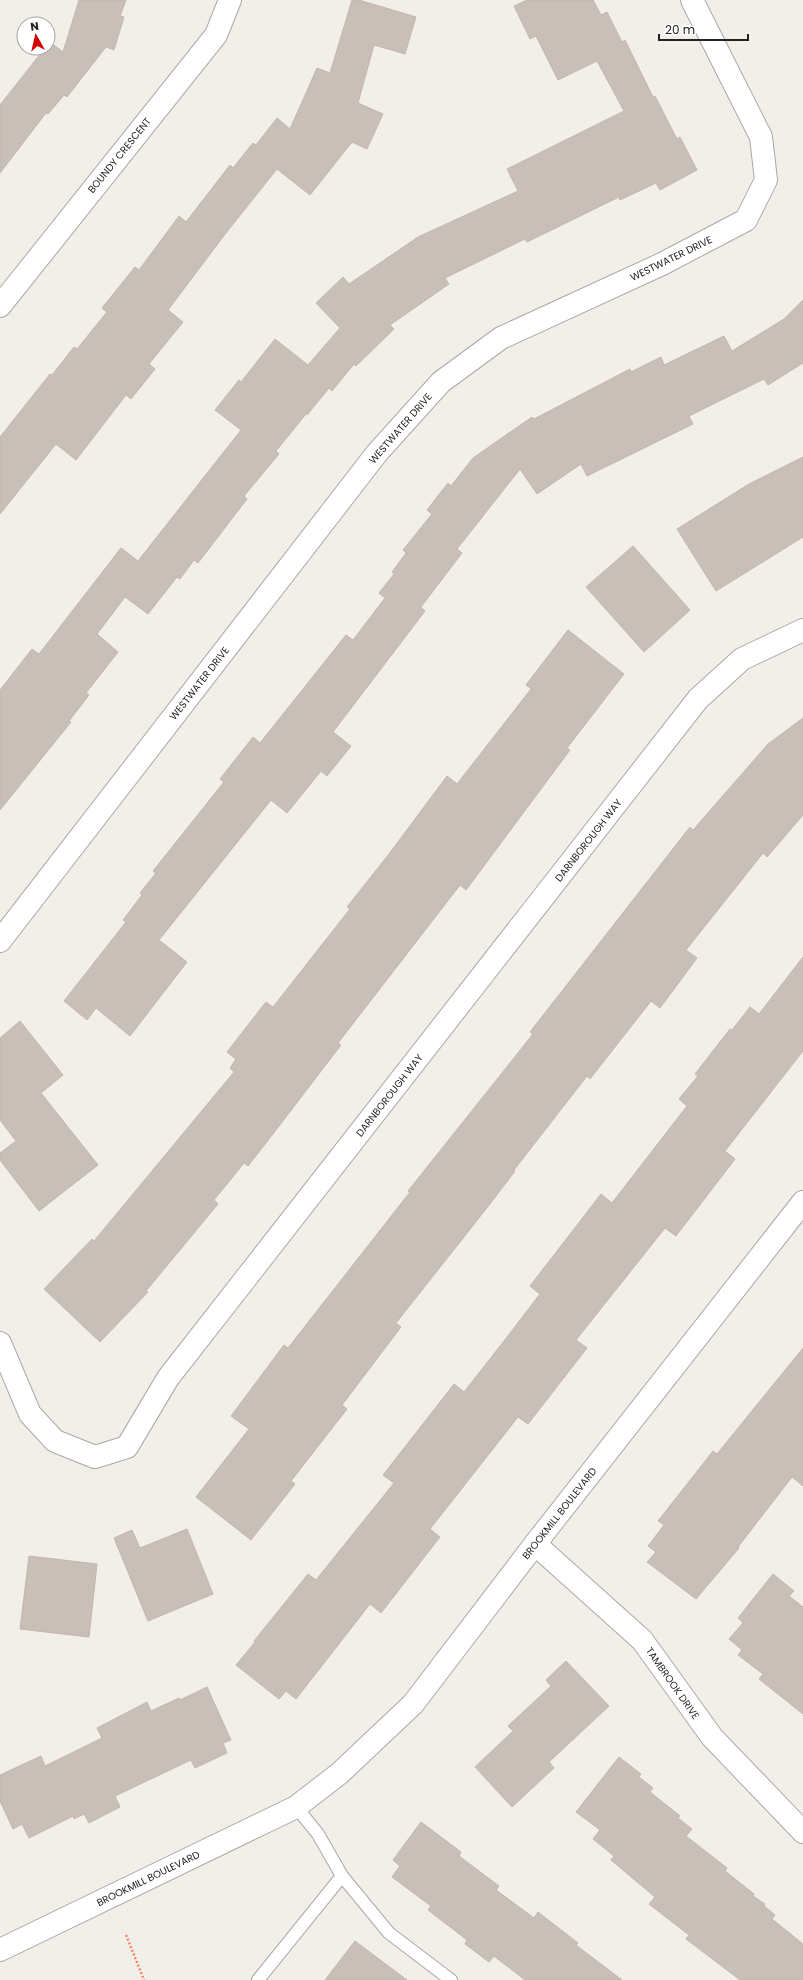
<svg xmlns="http://www.w3.org/2000/svg" width="803" height="1980" font-family="Poppins,sans-serif">
<style>
.building{fill:#c7bfb8;stroke:#c4b6ab}
.lines{fill:none;stroke-linecap:round;stroke-linejoin:round}
.service-casing{stroke:#a9a9a9;stroke-width:14}
.minor-casing{stroke:#a9a9a9;stroke-width:24}
.tertiary-casing{stroke:#a9a9a9;stroke-width:24}
.path{stroke:#fa8072;stroke-width:2.5;stroke-dasharray:2 2;stroke-linecap:butt}
.service{stroke:#fff;stroke-width:12}
.minor{stroke:#fff;stroke-width:22}
.tertiary{stroke:#fff;stroke-width:22}
.labels{text-anchor:middle;stroke-width:3;stroke-linejoin:round;paint-order:stroke}
.street-label{font-size:10px;fill:#222;stroke:#fff}
</style>
<rect width="100%" height="100%" fill="#f2efe9"/>
<g class="building">
<path d="M 79,0 L 126,0 L 120,16 L 124,17 L 114,50 L 106,47 L 67,97 L 64,95 L 48,114 L 46,113 L 0,173 L 0,105 L 45,48 L 48,48 L 50,42 L 63,52 Z"/>
<path d="M 352,0 L 359,0 L 416,17 L 405,54 L 374,45 L 358,103 L 383,114 L 367,149 L 352,142 L 310,195 L 277,169 L 226,233 L 168,310 L 183,322 L 149,364 L 155,369 L 131,399 L 126,395 L 76,460 L 56,444 L 0,514 L 0,437 L 50,374 L 52,375 L 74,347 L 77,349 L 107,312 L 102,308 L 135,267 L 139,270 L 179,216 L 186,222 L 230,165 L 233,168 L 253,143 L 256,145 L 277,118 L 290,129 L 317,68 L 330,73 Z"/>
<path d="M 527,0 L 593,0 L 601,15 L 607,12 L 622,42 L 625,40 L 653,97 L 655,96 L 677,139 L 680,137 L 697,170 L 660,190 L 656,183 L 620,200 L 619,197 L 527,242 L 525,239 L 445,278 L 449,284 L 390,325 L 394,329 L 356,366 L 354,364 L 332,391 L 329,388 L 307,415 L 306,414 L 276,451 L 279,454 L 244,496 L 247,499 L 198,563 L 194,560 L 180,579 L 177,577 L 148,614 L 125,597 L 97,634 L 118,652 L 86,693 L 89,695 L 69,721 L 71,722 L 0,810 L 0,690 L 32,649 L 39,654 L 121,548 L 138,561 L 241,430 L 215,410 L 239,380 L 241,382 L 275,339 L 308,365 L 340,328 L 316,303 L 343,277 L 349,284 L 418,237 L 518,191 L 507,169 L 624,111 L 597,61 L 558,80 L 536,36 L 530,39 L 514,6 Z"/>
<path d="M 803,300 L 803,363 L 768,385 L 764,379 L 689,416 L 693,424 L 587,476 L 581,464 L 537,494 L 520,469 L 457,549 L 462,553 L 421,607 L 425,611 L 333,732 L 351,746 L 327,776 L 321,771 L 287,813 L 271,800 L 159,940 L 187,962 L 130,1036 L 96,1008 L 87,1020 L 64,1001 L 126,922 L 123,920 L 142,895 L 140,893 L 156,873 L 153,871 L 224,782 L 220,779 L 253,737 L 260,743 L 346,635 L 353,640 L 385,598 L 379,593 L 394,574 L 392,572 L 406,553 L 403,550 L 432,514 L 427,510 L 448,483 L 451,486 L 473,458 L 532,417 L 534,419 L 630,369 L 631,372 L 661,357 L 664,365 L 724,336 L 732,351 L 784,319 Z"/>
<path d="M 803,457 L 803,537 L 716,591 L 677,529 L 749,484 Z"/>
<path d="M 633,546 L 690,610 L 644,652 L 586,587 Z"/>
<path d="M 568,630 L 624,674 L 567,748 L 570,750 L 466,890 L 460,885 L 338,1043 L 341,1045 L 266,1143 L 248,1166 L 244,1163 L 214,1200 L 218,1204 L 146,1291 L 148,1292 L 100,1342 L 44,1289 L 92,1239 L 94,1241 L 234,1072 L 230,1068 L 236,1059 L 227,1052 L 266,1002 L 273,1007 L 350,909 L 347,907 L 389,854 L 447,776 L 457,784 L 531,689 L 526,685 Z"/>
<path d="M 803,718 L 803,815 L 767,857 L 763,853 L 686,950 L 697,958 L 660,1008 L 651,1001 L 590,1079 L 587,1076 L 514,1170 L 515,1171 L 490,1204 L 396,1323 L 401,1327 L 342,1405 L 347,1409 L 291,1481 L 295,1484 L 251,1540 L 196,1497 L 249,1429 L 231,1416 L 284,1345 L 288,1348 L 410,1192 L 408,1191 L 533,1034 L 530,1032 L 690,827 L 693,830 L 768,744 Z"/>
<path d="M 803,957 L 803,1051 L 725,1151 L 735,1159 L 676,1236 L 665,1228 L 576,1340 L 587,1348 L 528,1424 L 518,1417 L 467,1482 L 430,1529 L 440,1537 L 381,1613 L 370,1604 L 296,1699 L 286,1691 L 279,1699 L 236,1665 L 255,1642 L 254,1641 L 308,1574 L 316,1580 L 394,1483 L 383,1475 L 454,1384 L 464,1392 L 504,1341 L 540,1294 L 530,1286 L 601,1194 L 612,1203 L 687,1106 L 679,1099 L 698,1076 L 695,1074 L 730,1029 L 732,1030 L 750,1007 L 759,1014 Z"/>
<path d="M 20,1021 L 63,1075 L 41,1093 L 98,1165 L 39,1211 L 0,1160 L 0,1153 L 16,1141 L 0,1120 L 0,1038 Z"/>
<path d="M 803,1348 L 803,1486 L 792,1477 L 738,1547 L 739,1548 L 696,1599 L 647,1562 L 656,1552 L 648,1546 L 664,1525 L 658,1521 L 713,1451 L 717,1454 Z"/>
<path d="M 187,1529 L 213,1594 L 148,1621 L 114,1538 L 132,1530 L 140,1548 Z"/>
<path d="M 29,1556 L 97,1564 L 89,1637 L 20,1629 Z"/>
<path d="M 773,1574 L 794,1591 L 789,1596 L 803,1607 L 803,1714 L 759,1679 L 763,1674 L 738,1655 L 742,1650 L 729,1639 L 743,1623 L 738,1618 Z"/>
<path d="M 566,1661 L 609,1706 L 549,1762 L 554,1768 L 512,1807 L 475,1767 L 513,1731 L 508,1726 L 551,1686 L 546,1680 Z"/>
<path d="M 207,1687 L 231,1740 L 223,1743 L 227,1753 L 195,1768 L 191,1760 L 115,1796 L 120,1807 L 89,1823 L 84,1814 L 74,1819 L 73,1816 L 29,1838 L 22,1824 L 13,1829 L 0,1801 L 0,1775 L 41,1756 L 45,1766 L 102,1738 L 97,1728 L 147,1702 L 151,1711 L 179,1698 L 180,1700 Z"/>
<path d="M 619,1757 L 641,1774 L 639,1777 L 653,1788 L 650,1792 L 680,1816 L 678,1818 L 692,1829 L 686,1836 L 727,1868 L 725,1871 L 754,1894 L 753,1896 L 765,1904 L 764,1906 L 775,1915 L 772,1919 L 803,1944 L 803,1980 L 740,1980 L 686,1939 L 689,1935 L 649,1904 L 655,1897 L 611,1860 L 614,1856 L 593,1839 L 600,1830 L 576,1812 Z"/>
<path d="M 421,1822 L 461,1852 L 459,1856 L 499,1886 L 496,1890 L 534,1918 L 538,1912 L 578,1943 L 576,1945 L 622,1980 L 525,1980 L 494,1956 L 489,1962 L 465,1944 L 467,1940 L 428,1910 L 431,1906 L 392,1877 L 400,1866 L 393,1860 Z"/>
<path d="M 355,1941 L 407,1980 L 325,1980 Z"/>
</g>
<g class="lines">
<defs>
<g id="service">
<path d="M 296,1807 L 318,1834 L 342,1876 L 389,1933 L 451,1980"/>
<path d="M 258,1980 L 342,1876"/>
</g>
<g id="minor">
<path d="M 0,306 L 216,35 L 230,0"/>
<path d="M 0,941 L 377,453 L 441,382 L 501,338 L 662,264 L 746,220 L 766,180 L 761,137 L 692,0"/>
<path d="M 0,1343 L 30,1414 L 55,1441 L 95,1457 L 127,1447 L 168,1378 L 698,699 L 742,659 L 803,630"/>
<path d="M 535,1544 L 642,1640 L 712,1737 L 803,1832"/>
</g>
<path id="tertiary" d="M 0,1950 L 296,1807 L 340,1773 L 413,1704 L 535,1544 L 803,1202"/>
</defs>
<use href="#service" class="service-casing"/>
<use href="#minor" class="minor-casing"/>
<use href="#tertiary" class="tertiary-casing"/>
<path class="path" d="M 126,1935 L 144,1980"/>
<use href="#service" class="service"/>
<use href="#minor" class="minor"/>
<use href="#tertiary" class="tertiary"/>
</g>
<g class="labels">
<g class="street-label">
<text transform="translate(119 155) rotate(-51)" y="4">BOUNDY CRESCENT</text>
<text transform="translate(671 258) rotate(-26)" y="4">WESTWATER DRIVE</text>
<text transform="translate(400 428) rotate(-49)" y="4">WESTWATER DRIVE</text>
<text transform="translate(199 683) rotate(-52)" y="4">WESTWATER DRIVE</text>
<text transform="translate(588 840) rotate(-52)" y="4">DARNBOROUGH WAY</text>
<text transform="translate(389 1095) rotate(-52)" y="4">DARNBOROUGH WAY</text>
<text transform="translate(559 1513) rotate(-52)" y="4">BROOKMILL BOULEVARD</text>
<text transform="translate(673 1683) rotate(55)" y="4">TAMBROOK DRIVE</text>
<text transform="translate(148 1878) rotate(-26)" y="4">BROOKMILL BOULEVARD</text>
</g>
</g>
<g transform="translate(36 36) rotate(352)"><circle r="19" fill="#ffffff" stroke="#a7a7a7"/>
<path d="M0-3L7 15L0 10L-7 15Z" fill="#d40000"/>
<text y="-6" font-size="11" font-weight="bold" text-anchor="middle" fill="#222222">N</text>
</g>
<path d="M659 34v6h89v-6" fill="none" stroke="#222222" stroke-width="2"/>
<text x="665" y="34" font-size="12" fill="#222222" stroke="#ffffff" stroke-width="3" paint-order="stroke">20 m</text>
</svg>
